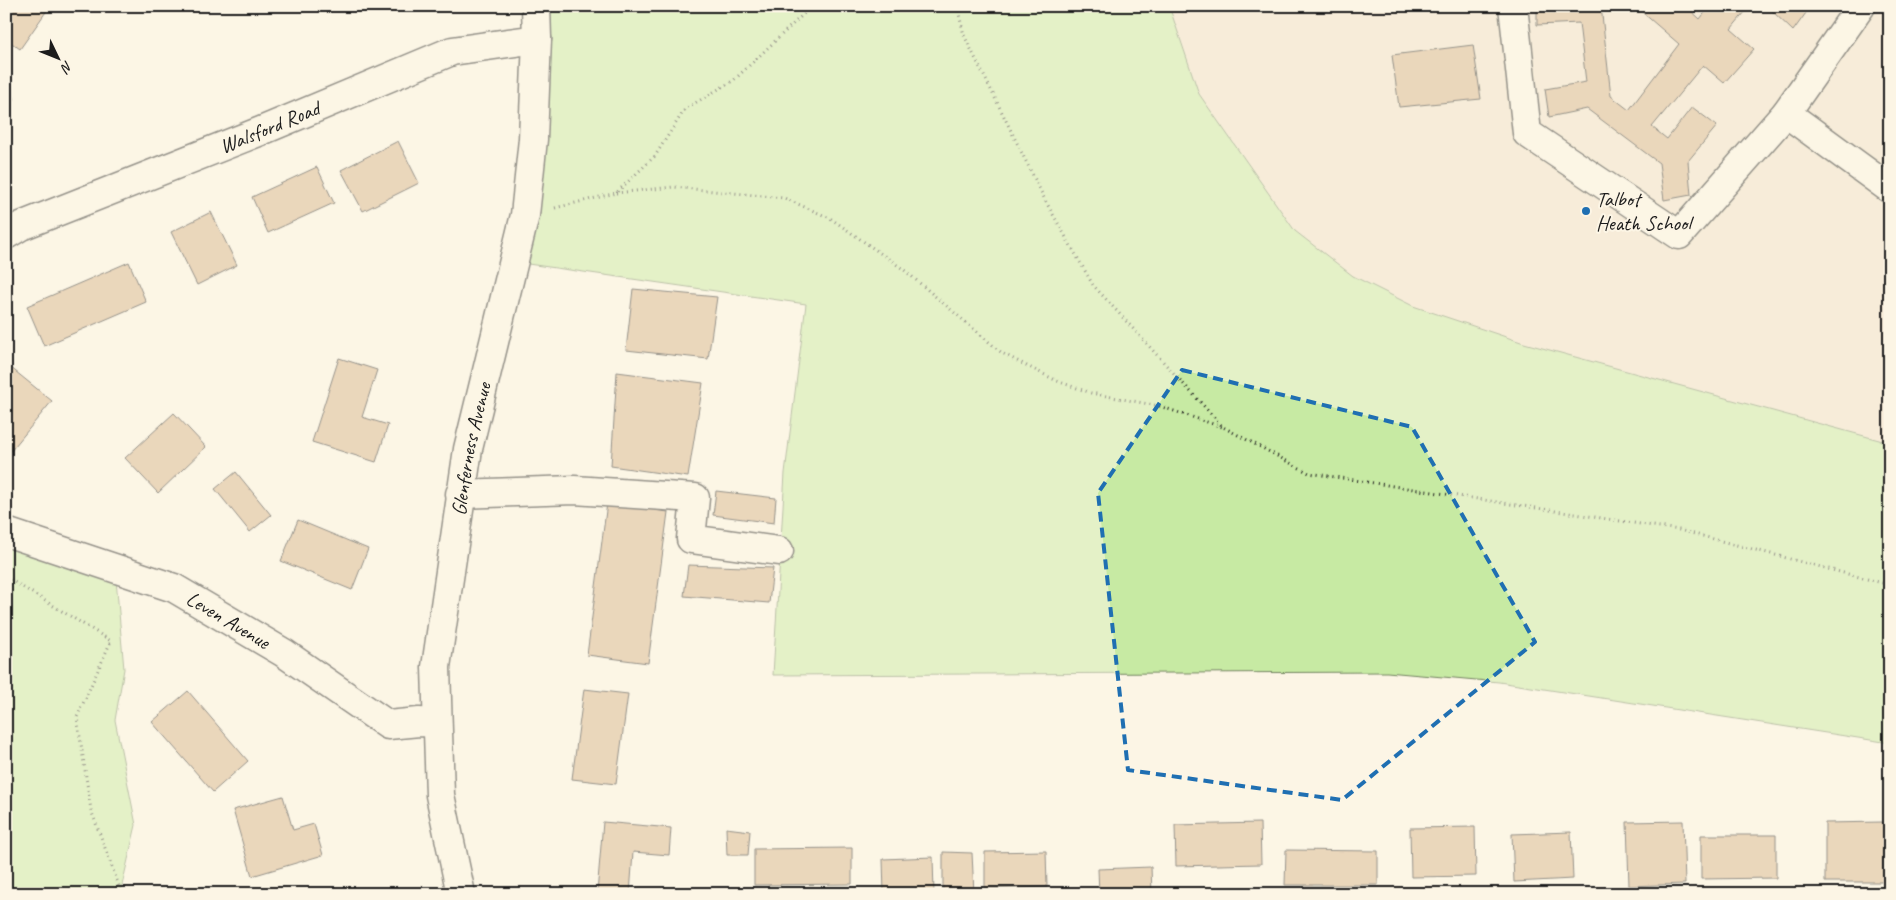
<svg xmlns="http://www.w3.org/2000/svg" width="1896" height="900" font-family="Caveat,sans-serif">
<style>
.built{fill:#f1e1c9}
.green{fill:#c7eaa3;stroke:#728360}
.building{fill:#d6b188;stroke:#1c1c1c}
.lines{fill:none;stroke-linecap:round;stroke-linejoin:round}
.minor-casing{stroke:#1c1c1c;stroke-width:31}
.path{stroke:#1c1c1c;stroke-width:3;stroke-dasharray:1 4;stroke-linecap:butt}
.minor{stroke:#fcf5e5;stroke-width:28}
.marked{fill:none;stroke:#1f6fb2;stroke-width:4;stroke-dasharray:10 6;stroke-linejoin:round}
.poi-dot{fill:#1f6fb2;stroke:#fcf5e5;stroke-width:2}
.labels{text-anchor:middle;stroke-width:4;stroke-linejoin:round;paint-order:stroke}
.street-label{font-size:21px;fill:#1c1c1c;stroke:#fcf5e5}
.poi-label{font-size:21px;fill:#1c1c1c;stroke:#fcf5e5;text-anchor:start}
</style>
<rect width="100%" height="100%" fill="#fcf5e5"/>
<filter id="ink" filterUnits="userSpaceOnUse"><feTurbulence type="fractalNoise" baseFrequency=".02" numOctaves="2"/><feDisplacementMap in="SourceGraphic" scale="10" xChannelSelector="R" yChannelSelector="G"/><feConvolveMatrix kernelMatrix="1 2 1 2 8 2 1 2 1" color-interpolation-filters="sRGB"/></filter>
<g filter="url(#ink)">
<path class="built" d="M 1169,6 L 1890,6 L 1890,443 L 1524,343 L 1413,306 L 1353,276 L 1295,231 L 1199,94 Z"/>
<g class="green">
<path d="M 535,6 L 1169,6 L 1199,94 L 1295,231 L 1353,276 L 1413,306 L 1524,343 L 1890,443 L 1890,743 L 1499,682 L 1387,672 L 773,675 L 785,473 L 806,304 L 514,262 Z"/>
<path d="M 6,532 L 115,568 L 124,669 L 115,720 L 136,825 L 120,894 L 6,894 Z"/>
</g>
<g class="building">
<path d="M 6,6 L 50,6 L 20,49 L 6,39 Z"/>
<path d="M 1537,6 L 1601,6 L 1611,96 L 1629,110 L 1679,44 L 1635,6 L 1686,6 L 1700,19 L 1710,6 L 1750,6 L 1731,29 L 1754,49 L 1724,83 L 1703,65 L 1652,127 L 1667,139 L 1692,107 L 1717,126 L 1688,161 L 1691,195 L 1664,200 L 1659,163 L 1587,109 L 1549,117 L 1545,89 L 1586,82 L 1579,23 L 1537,25 Z"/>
<path d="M 1774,6 L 1811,6 L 1793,31 L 1771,10 Z"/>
<path d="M 1473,45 L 1481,99 L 1399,107 L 1392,55 Z"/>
<path d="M 6,78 L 14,100 L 6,102 Z"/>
<path d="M 398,141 L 419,183 L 363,211 L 341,170 Z"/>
<path d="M 317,167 L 334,203 L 268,233 L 252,197 Z"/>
<path d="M 211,212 L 237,265 L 197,285 L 171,232 Z"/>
<path d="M 129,262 L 146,302 L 44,346 L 27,306 Z"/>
<path d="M 633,289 L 717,297 L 708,359 L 626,350 Z"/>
<path d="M 339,358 L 377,370 L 362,417 L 388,425 L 376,462 L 312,442 Z"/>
<path d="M 10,367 L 52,401 L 10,452 L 6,448 L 6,372 Z"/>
<path d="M 617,372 L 703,383 L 688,477 L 611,466 Z"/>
<path d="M 174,413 L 206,447 L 158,493 L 125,458 Z"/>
<path d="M 236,472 L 271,515 L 250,532 L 215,489 Z"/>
<path d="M 716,491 L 776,498 L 774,523 L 713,515 Z"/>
<path d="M 607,503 L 668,512 L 648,663 L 587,655 Z"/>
<path d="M 298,520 L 368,549 L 352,590 L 281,561 Z"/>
<path d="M 688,565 L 773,568 L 769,603 L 684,596 Z"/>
<path d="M 584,689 L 628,694 L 616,784 L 572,779 Z"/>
<path d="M 188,691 L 248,761 L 213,792 L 152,722 Z"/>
<path d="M 283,796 L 293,830 L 314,824 L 323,855 L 252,876 L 233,810 Z"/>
<path d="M 1683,821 L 1685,884 L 1629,886 L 1627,822 Z"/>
<path d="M 603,822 L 671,828 L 669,855 L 633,852 L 630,894 L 597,893 Z"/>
<path d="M 1883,822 L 1883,882 L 1825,882 L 1825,823 Z"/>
<path d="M 1260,823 L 1261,864 L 1176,866 L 1175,825 Z"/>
<path d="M 1475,827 L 1476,876 L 1411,877 L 1410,828 Z"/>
<path d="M 726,828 L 750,831 L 748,855 L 727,855 Z"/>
<path d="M 1571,832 L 1573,879 L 1514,882 L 1512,834 Z"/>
<path d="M 1701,835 L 1776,835 L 1776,878 L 1701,879 Z"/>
<path d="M 852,848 L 852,884 L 754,885 L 754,849 Z"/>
<path d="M 1286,850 L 1378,851 L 1378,885 L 1285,885 Z"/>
<path d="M 1046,851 L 1047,887 L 985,889 L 985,852 Z"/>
<path d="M 943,852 L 972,853 L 974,894 L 943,894 Z"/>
<path d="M 933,857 L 934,894 L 884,894 L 883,859 Z"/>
<path d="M 1151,867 L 1152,894 L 1099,894 L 1098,869 Z"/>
</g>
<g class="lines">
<defs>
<g id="minor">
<path d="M 1513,6 L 1527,133 L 1679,235 L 1786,113"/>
<path d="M 1861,6 L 1786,113 L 1890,189"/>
<path id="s1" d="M 6,235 L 21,226 L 261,131 L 452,51 L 537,39"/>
<path d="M 460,494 L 574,490 L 695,498 L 691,539 L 779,551"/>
<path id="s2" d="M 6,532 L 174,588 L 284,653 L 388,725 L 419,722 L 437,723"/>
<path id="s3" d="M 461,894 L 440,795 L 436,667 L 468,449 L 525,215 L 533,139 L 537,39 L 536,6"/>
</g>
</defs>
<use href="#minor" class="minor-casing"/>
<g class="path">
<path d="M 957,6 L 964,35 L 1046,202 L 1093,285 L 1223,427 L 1309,473 L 1679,530 L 1890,585"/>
<path d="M 616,193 L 673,187 L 784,198 L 830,218 L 903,269 L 1002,353 L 1027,366 L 1057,381 L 1091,393 L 1159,406 L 1222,427"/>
<path d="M 555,208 L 616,193 L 655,156 L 685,109 L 734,80 L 812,6"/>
<path d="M 6,577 L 111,641 L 77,717 L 91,810 L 122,894"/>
</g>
<use href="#minor" class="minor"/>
</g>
</g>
<path d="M0 0H1896V900H0ZM 1182,370 L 1412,427 L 1535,642 L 1342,800 L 1128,770 L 1098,493 Z" fill="#fcf5e5" fill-opacity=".55" fill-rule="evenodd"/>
<path class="marked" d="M 1182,370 L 1412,427 L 1535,642 L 1342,800 L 1128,770 L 1098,493 Z"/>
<circle class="poi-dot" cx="1586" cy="211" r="5"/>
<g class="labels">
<g class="street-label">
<text dy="7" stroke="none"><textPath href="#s1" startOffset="285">Walsford Road</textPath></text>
<text dy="7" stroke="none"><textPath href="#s3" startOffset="450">Glenferness Avenue</textPath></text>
<text dy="7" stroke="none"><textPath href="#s2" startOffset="240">Leven Avenue</textPath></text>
</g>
<g class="poi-label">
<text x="1596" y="206">Talbot<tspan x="1596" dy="24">Heath School</tspan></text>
</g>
</g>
<rect width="1896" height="900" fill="none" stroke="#fcf5e5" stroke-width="25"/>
<rect x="12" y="12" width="1871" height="875" fill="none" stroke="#1c1c1c" stroke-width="2" filter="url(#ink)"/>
<g transform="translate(58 58) rotate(133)" stroke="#fcf5e5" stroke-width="4" paint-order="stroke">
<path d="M0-4L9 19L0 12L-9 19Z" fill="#1c1c1c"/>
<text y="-8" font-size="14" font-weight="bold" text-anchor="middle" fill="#1c1c1c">N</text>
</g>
</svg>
